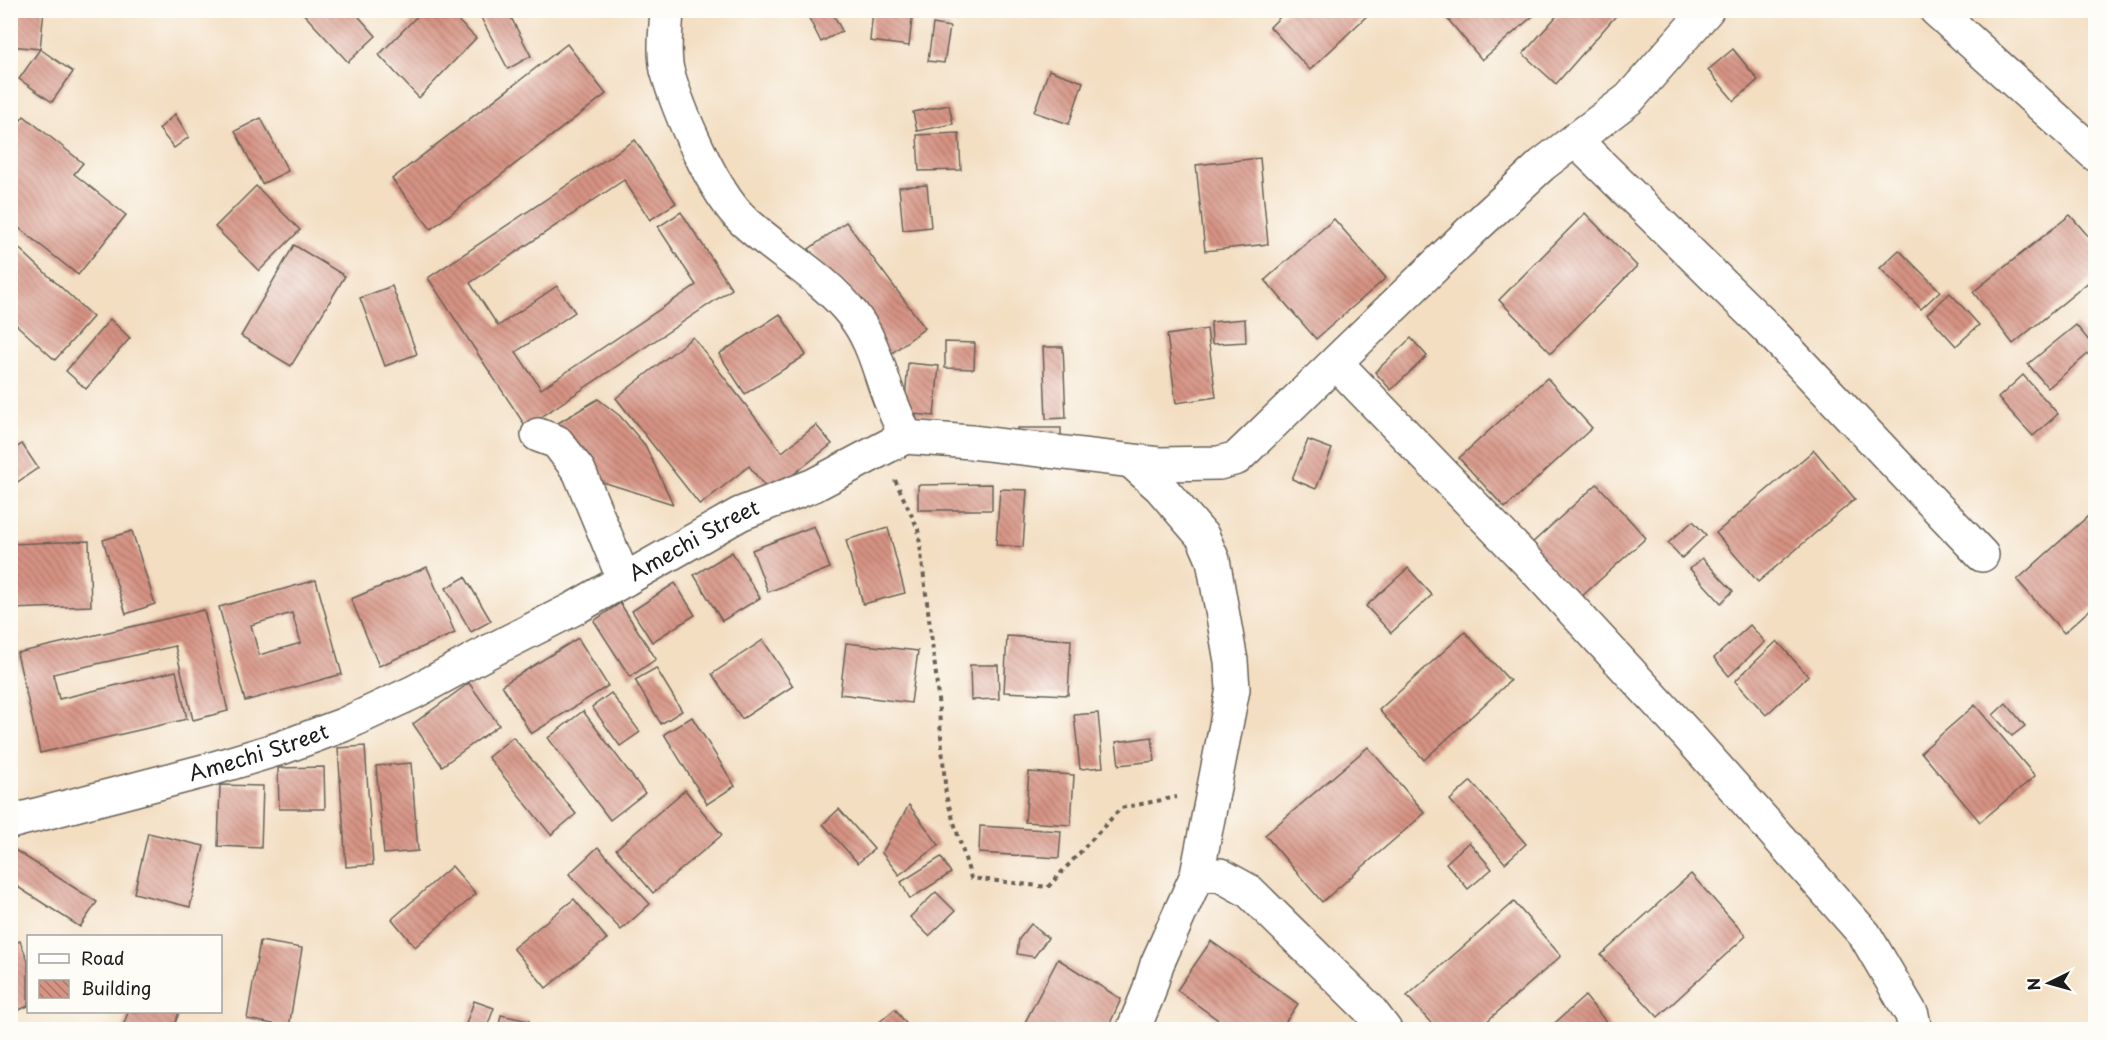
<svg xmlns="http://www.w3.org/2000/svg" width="2106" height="1040" font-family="'Playpen Sans',sans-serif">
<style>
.building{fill:url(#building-back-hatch);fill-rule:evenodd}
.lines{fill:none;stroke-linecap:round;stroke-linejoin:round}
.street-casing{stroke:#676056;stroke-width:36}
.path{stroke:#676056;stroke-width:4;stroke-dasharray:4.5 4.5;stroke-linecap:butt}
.street{stroke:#fff;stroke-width:33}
.labels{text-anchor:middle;stroke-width:5;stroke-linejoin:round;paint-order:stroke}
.street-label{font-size:21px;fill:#1c1c1c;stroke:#fdfcf7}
</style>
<defs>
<pattern id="building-back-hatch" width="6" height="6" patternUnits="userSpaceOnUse" patternTransform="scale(1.5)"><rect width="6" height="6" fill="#d69383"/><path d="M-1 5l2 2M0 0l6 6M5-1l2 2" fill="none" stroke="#ad776a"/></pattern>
</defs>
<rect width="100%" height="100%" fill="#fdfcf7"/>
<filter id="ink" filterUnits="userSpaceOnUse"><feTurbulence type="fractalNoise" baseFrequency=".0167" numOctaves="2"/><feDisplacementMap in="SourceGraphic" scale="12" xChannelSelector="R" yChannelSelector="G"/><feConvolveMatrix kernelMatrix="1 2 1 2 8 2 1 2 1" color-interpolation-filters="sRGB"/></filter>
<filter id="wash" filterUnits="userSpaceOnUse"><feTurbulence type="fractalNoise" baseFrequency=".008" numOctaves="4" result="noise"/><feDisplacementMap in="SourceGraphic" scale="24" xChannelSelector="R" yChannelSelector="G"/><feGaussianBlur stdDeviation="1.35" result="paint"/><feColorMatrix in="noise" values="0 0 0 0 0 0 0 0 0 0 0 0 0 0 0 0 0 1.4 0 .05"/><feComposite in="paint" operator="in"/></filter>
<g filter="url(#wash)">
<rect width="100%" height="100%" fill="#f3dec2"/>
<g id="blocks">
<g class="building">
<path d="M 10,10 L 44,10 L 40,49 L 10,46 Z"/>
<path d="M 300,10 L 353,10 L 376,36 L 348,62 Z"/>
<path d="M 423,10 L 447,10 L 476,38 L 419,98 L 379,55 Z"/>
<path d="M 477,10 L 507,10 L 531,56 L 508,69 Z"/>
<path d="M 805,10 L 831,10 L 842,31 L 821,42 Z"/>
<path d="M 873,10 L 913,10 L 909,46 L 870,41 Z"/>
<path d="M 1287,10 L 1373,10 L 1310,70 L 1270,27 Z"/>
<path d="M 1440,10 L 1540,10 L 1482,60 Z"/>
<path d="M 1562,10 L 1621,10 L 1556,84 L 1523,54 Z"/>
<path d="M 933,24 L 950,27 L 944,63 L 928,61 Z"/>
<path d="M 567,44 L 606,94 L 431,229 L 392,179 Z"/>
<path d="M 40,49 L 73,72 L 52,102 L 19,79 Z"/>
<path d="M 1733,49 L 1758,80 L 1734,101 L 1708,70 Z"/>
<path d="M 1049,70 L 1083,82 L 1069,124 L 1034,112 Z"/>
<path d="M 949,105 L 953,124 L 917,131 L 913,112 Z"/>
<path d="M 175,114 L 189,137 L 174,148 L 159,129 Z"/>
<path d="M 24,116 L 83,163 L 74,174 L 126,215 L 78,275 L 10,221 L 10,134 Z"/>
<path d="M 261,118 L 288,171 L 262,184 L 235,131 Z"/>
<path d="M 959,133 L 961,170 L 919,171 L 917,135 Z"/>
<path d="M 635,140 L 676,203 L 650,220 L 624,180 L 470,283 L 498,326 L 557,286 L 575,312 L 516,352 L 541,389 L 696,285 L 658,227 L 681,212 L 732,289 L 526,427 L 428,278 Z"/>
<path d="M 1260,158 L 1268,244 L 1205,251 L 1196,165 Z"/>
<path d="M 927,185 L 931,227 L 903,230 L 899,187 Z"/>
<path d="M 256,186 L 300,230 L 259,271 L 215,227 Z"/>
<path d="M 1585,213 L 1637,266 L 1551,353 L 1499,300 Z"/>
<path d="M 2070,215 L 2096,245 L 2096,276 L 2013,344 L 1973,292 Z"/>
<path d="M 1334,219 L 1386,278 L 1316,339 L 1265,280 Z"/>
<path d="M 846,222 L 925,328 L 888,356 L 809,249 Z"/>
<path d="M 10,240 L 93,317 L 55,360 L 10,319 Z"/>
<path d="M 294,245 L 345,276 L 291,366 L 241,336 Z"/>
<path d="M 1899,250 L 1940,291 L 1921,309 L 1880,268 Z"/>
<path d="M 392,286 L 417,354 L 385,366 L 360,298 Z"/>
<path d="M 1950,293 L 1979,325 L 1956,346 L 1927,314 Z"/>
<path d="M 780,314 L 806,355 L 745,394 L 719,354 Z"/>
<path d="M 110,319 L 130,338 L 86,389 L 66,371 Z"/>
<path d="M 1245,319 L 1246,342 L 1212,344 L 1211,322 Z"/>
<path d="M 2076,325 L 2095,348 L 2048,388 L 2028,364 Z"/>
<path d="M 1207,329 L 1216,397 L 1176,403 L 1167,335 Z"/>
<path d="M 693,337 L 782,452 L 816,425 L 832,444 L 770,493 L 749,466 L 700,505 L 616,398 Z"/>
<path d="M 1411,338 L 1427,356 L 1391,390 L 1375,372 Z"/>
<path d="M 945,342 L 975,343 L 974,369 L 945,368 Z"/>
<path d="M 1043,347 L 1063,347 L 1066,418 L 1046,419 Z"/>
<path d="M 908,363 L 939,366 L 934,416 L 904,413 Z"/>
<path d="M 2023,375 L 2058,414 L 2033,436 L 1998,398 Z"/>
<path d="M 1547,378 L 1592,428 L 1505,508 L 1459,458 Z"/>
<path d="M 598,399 L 620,416 L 645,445 L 673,504 L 596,480 L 538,435 Z"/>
<rect x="1017" y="428" width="44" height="13"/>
<path d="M 1308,440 L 1332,449 L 1316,489 L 1292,479 Z"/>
<path d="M 22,444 L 38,468 L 10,487 L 10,452 Z"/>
<path d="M 1814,450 L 1855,499 L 1758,582 L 1716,533 Z"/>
<path d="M 992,484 L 992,510 L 918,510 L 918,485 Z"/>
<path d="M 1597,484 L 1646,538 L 1580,598 L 1531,544 Z"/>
<path d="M 1000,489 L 1027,490 L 1023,547 L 996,545 Z"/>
<path d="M 2096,509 L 2096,604 L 2064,633 L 2017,580 Z"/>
<path d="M 1693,521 L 1706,535 L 1682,558 L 1668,543 Z"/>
<path d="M 814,526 L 830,568 L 768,592 L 752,550 Z"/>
<path d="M 888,528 L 905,593 L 863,604 L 846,540 Z"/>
<path d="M 132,531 L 155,604 L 126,614 L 103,540 Z"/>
<path d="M 89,541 L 91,606 L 10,609 L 10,544 Z"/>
<path d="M 732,552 L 760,598 L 722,621 L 694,575 Z"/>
<path d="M 1702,558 L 1733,591 L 1721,603 L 1690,569 Z"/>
<path d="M 427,567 L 455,633 L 379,666 L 351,599 Z"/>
<path d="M 1408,568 L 1432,595 L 1391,633 L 1366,606 Z"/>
<path d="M 465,577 L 491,621 L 471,632 L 446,588 Z"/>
<path d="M 316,580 L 342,674 L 245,701 L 219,607 ZM 292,613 L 301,643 L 259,655 L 251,625 Z"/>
<path d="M 675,583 L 695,615 L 652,642 L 632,611 Z"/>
<path d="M 620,603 L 656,659 L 630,677 L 594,621 Z"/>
<path d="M 204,610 L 228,711 L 193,720 L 175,646 L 53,674 L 59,699 L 176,671 L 187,719 L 40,753 L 17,653 Z"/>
<path d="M 1750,625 L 1765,642 L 1729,676 L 1714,658 Z"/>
<path d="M 1465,632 L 1510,681 L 1424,760 L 1379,710 Z"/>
<path d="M 1007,636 L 1071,640 L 1068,695 L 1004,692 Z"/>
<path d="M 578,638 L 608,686 L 531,734 L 502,685 Z"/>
<path d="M 763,640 L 793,686 L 742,719 L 712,674 Z"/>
<path d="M 1777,641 L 1808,676 L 1766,715 L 1735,681 Z"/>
<path d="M 846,643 L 918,651 L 911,703 L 840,694 Z"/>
<path d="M 970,665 L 998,665 L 999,699 L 971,700 Z"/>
<path d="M 656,668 L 682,711 L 661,724 L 635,680 Z"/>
<path d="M 469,683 L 499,725 L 442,766 L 413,724 Z"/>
<path d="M 611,693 L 640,732 L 620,746 L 592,707 Z"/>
<path d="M 2006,703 L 2025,726 L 2012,736 L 1993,715 Z"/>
<path d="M 1975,705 L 2035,776 L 1980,822 L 1921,752 Z"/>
<path d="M 583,711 L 645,793 L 610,820 L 548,738 Z"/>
<path d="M 1098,713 L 1103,767 L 1080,769 L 1074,715 Z"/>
<path d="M 692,717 L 735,786 L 707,804 L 664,734 Z"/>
<path d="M 513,737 L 576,814 L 551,835 L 488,757 Z"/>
<path d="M 1152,737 L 1155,761 L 1119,765 L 1116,742 Z"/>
<path d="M 365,746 L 373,865 L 346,867 L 338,748 Z"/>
<path d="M 1368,747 L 1425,813 L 1322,902 L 1265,835 Z"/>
<path d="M 411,763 L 418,851 L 384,854 L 376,766 Z"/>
<path d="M 324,767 L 325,809 L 279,809 L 278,768 Z"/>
<path d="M 1029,772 L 1074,775 L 1071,825 L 1025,822 Z"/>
<path d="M 1471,781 L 1526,844 L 1505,863 L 1450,800 Z"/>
<path d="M 220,785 L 263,786 L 261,848 L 218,846 Z"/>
<path d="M 685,790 L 722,835 L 653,893 L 616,849 Z"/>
<path d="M 909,805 L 939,845 L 899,875 L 882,853 Z"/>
<path d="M 839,809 L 874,849 L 858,863 L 823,824 Z"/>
<path d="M 980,826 L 1061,831 L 1059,858 L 979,853 Z"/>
<path d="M 148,833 L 204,846 L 190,907 L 134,893 Z"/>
<path d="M 1469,842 L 1492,869 L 1468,889 L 1446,863 Z"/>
<path d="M 10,847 L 97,902 L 80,927 L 10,882 Z"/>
<path d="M 598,847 L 650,904 L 621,930 L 569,874 Z"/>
<path d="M 941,857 L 951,873 L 910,899 L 901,882 Z"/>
<path d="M 452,866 L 476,894 L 415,947 L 392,919 Z"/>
<path d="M 1691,874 L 1746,936 L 1658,1017 L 1601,955 Z"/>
<path d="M 936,892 L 955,911 L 929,936 L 910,917 Z"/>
<path d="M 574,899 L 607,939 L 546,988 L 513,948 Z"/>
<path d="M 1514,902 L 1561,956 L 1477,1030 L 1437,1030 L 1407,996 Z"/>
<path d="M 1031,924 L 1048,938 L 1034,957 L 1017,954 L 1019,939 Z"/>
<path d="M 20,941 L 28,961 L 28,1006 L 10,1014 L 10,945 Z"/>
<path d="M 260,941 L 302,948 L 289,1027 L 247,1019 Z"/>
<path d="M 1211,941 L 1298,1004 L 1280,1030 L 1232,1030 L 1177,990 Z"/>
<path d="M 1058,959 L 1121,999 L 1107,1030 L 1021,1030 Z"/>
<path d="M 1585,996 L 1613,1030 L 1547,1030 Z"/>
<path d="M 474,1001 L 494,1008 L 486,1030 L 464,1030 Z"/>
<path d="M 895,1009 L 911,1030 L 870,1030 Z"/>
<path d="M 128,1012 L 179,1012 L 173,1030 L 122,1030 Z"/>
<path d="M 501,1015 L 529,1021 L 528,1030 L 498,1030 Z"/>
</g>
</g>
</g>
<g filter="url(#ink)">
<use href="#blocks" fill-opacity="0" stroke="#676056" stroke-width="1.5"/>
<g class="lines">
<defs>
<g id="street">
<path d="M 667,10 C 666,29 663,51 667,70 C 678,110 713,192 743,220 C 778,253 823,276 853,315 C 872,339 878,367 888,394 C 893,408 900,422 905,437"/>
<path d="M 1936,10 L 2096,155"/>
<path d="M 1575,140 L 1767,328 L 1982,555"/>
<path d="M 1337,364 L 1531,565 L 1685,732 L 1865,935 L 1912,1015 L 1915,1030"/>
<path d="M 538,435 L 557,442 L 579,471 L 624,580"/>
<path d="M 1131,461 L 1160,487 L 1203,537 L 1213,560 L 1231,661 L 1233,689 L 1197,875 L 1157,964 L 1148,994 L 1133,1030"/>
<path id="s1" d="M 10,822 L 208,770 L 281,748 L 343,725 L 414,692 L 488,652 L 575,608 L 740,514 L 814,485 L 905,437 L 971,442 L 1159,464 L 1219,463 L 1237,458 L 1472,230 L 1542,165 L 1629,99 L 1707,10"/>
<path d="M 1197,875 L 1220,875 L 1249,891 L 1369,1009 L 1385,1030"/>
</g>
</defs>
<use href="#street" class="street-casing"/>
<path class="path" d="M 895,480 L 918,529 L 936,675 L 946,796 L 971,878 L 1048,887 L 1121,808 L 1177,797"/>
<use href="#street" class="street"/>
</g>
</g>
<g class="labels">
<g class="street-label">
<text dy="7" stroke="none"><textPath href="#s1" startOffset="744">Amechi Street</textPath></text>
<text dy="7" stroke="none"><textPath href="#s1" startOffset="258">Amechi Street</textPath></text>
</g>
</g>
<rect width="2106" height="1040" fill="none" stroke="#fdfcf7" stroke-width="36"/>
<rect x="27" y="935" width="195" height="78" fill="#fdfcf7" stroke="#a3a29f" stroke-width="1.5"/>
<rect x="39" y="954" width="30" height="9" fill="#ffffff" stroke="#a3a29f" stroke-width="1.5"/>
<text x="81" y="965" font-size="18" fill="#1c1c1c">Road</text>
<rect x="39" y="980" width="30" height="18" fill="url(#building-back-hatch)" stroke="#a3a29f" stroke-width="1.5"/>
<text x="81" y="995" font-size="18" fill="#1c1c1c">Building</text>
<g transform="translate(2049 983) rotate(265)" stroke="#fdfcf7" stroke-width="4.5" paint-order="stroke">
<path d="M0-4.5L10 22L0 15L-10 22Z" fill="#1c1c1c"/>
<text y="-9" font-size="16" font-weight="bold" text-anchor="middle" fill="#1c1c1c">N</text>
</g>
</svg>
